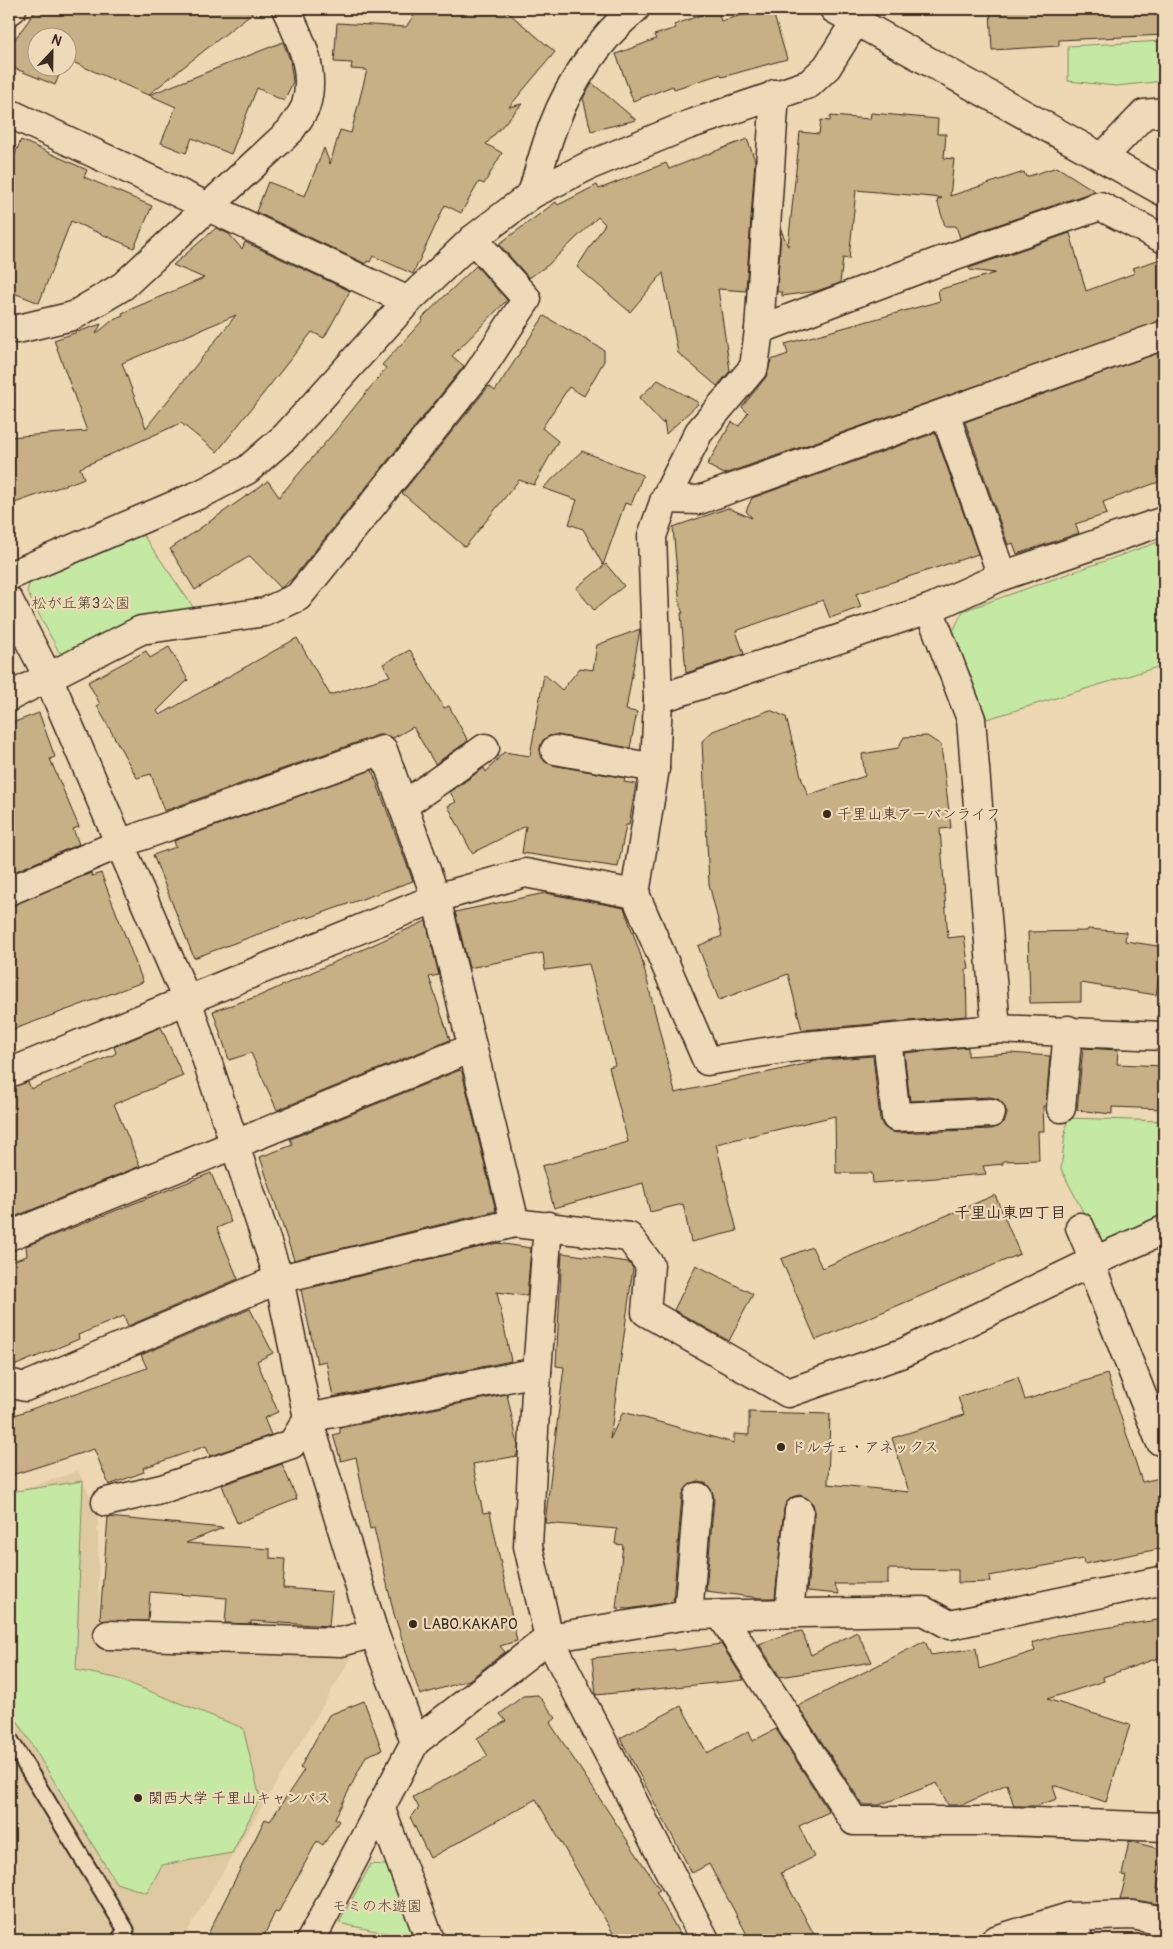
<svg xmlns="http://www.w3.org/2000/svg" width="1173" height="1949" font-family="Pangolin,'Klee One',sans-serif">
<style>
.built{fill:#dfc9a3}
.green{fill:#c4e9a3;stroke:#808a60}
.building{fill:#c7b086;stroke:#3b2a1e;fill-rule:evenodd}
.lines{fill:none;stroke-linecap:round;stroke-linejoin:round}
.lane-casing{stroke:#3b2a1e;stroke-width:19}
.street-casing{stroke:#3b2a1e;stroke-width:31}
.secondary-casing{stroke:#3b2a1e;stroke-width:31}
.lane{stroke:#eed9b8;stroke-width:15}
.street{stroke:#eed9b8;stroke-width:28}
.secondary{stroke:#eed9b8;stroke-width:28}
.poi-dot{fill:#3b2a1e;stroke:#eed9b8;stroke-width:2}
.labels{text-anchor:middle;stroke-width:4.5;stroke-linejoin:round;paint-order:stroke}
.park-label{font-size:15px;fill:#504732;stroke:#eed9b8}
.poi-label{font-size:15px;fill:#3b2a1e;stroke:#eed9b8;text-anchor:start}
.neighbourhood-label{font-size:16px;font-weight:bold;fill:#3b2a1e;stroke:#eed9b8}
</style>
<rect width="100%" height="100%" fill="#edd8b3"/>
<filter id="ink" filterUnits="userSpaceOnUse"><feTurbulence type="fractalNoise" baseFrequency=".02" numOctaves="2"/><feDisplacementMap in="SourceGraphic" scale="10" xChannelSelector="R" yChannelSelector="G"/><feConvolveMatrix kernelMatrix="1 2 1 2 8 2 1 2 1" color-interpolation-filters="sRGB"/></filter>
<g filter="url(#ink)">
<path class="built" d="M 78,1471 L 98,1513 L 99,1646 L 352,1657 L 182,1940 L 9,1940 L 9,1494 Z"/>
<g class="green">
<path d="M 1164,41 L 1164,81 L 1116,86 L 1068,81 L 1068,46 Z"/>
<path d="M 143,535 L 196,611 L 68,655 L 59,652 L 27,592 L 30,581 Z"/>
<path d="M 1164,540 L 1164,665 L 987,719 L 953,631 L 963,611 Z"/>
<path d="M 1067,1118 L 1164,1121 L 1164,1215 L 1099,1243 L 1061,1169 Z"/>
<path d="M 83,1481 L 76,1670 L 116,1678 L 243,1728 L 260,1798 L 232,1853 L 162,1865 L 147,1893 L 116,1883 L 9,1707 L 9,1492 Z"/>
<path d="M 371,1864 L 387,1865 L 417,1940 L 339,1923 Z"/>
</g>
<g class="building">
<path d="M 37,9 L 257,9 L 148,95 L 68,60 L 68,38 L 38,38 L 38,68 L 62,68 L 55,85 L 9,66 L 9,47 Z"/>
<path d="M 418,9 L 504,9 L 555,52 L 509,107 L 522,104 L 486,144 L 502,153 L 484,184 L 479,182 L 461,213 L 445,205 L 413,274 L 373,256 L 370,262 L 367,261 L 366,264 L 256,212 L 268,182 L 305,196 L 324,148 L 330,164 L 340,130 L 351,133 L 367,70 L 351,69 L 352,63 L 334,62 L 337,23 L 406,27 Z"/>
<path d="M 717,9 L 721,21 L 763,9 L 772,9 L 787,59 L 722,77 L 721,74 L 674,89 L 673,86 L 633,101 L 616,54 L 656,39 L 654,35 L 676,28 L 674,25 Z"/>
<path d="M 990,9 L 1164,9 L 1164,35 L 1059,40 L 1059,46 L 992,50 Z"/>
<path d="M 283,42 L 290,60 L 293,82 L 284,101 L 257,88 L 231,154 L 192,138 L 186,153 L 161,143 L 176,107 L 149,95 Z"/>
<path d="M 592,83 L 636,120 L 591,131 L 583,98 Z"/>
<path d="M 871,113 L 938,119 L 937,134 L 946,134 L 944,158 L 954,159 L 950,196 L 1024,172 L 1026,177 L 1057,167 L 1095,191 L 960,238 L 956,226 L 945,226 L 937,200 L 942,198 L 856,190 L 849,259 L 843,258 L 840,283 L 817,291 L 782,296 L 782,292 L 777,292 L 781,230 L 788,246 L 800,132 L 819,134 L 821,120 L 830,121 L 830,116 L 870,119 Z"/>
<path d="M 747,139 L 755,160 L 746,291 L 718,289 L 730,371 L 717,386 L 678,353 L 663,273 L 630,312 L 577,267 L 605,224 L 598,217 L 548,265 L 529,278 L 499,244 L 556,202 L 558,205 L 597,185 L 599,189 L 666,163 L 669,169 Z"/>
<path d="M 21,140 L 87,170 L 84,177 L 152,206 L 134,248 L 71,221 L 39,303 L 9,291 L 9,168 Z"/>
<path d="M 216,228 L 229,234 L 242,249 L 245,242 L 350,291 L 324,338 L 312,332 L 217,452 L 181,423 L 80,468 L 84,478 L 77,481 L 9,505 L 9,437 L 87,431 L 54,340 L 101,324 L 96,334 L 113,320 L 123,316 L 122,313 L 204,278 L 173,265 ZM 236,315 L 146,428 L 122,363 Z"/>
<path d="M 1070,233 L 1086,291 L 1135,273 L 1133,268 L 1164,258 L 1164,320 L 724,474 L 707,465 L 732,422 L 739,426 L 748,413 L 742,407 L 766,377 L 771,360 L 788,354 L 785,344 L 940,301 L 938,290 L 995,273 L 970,270 L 969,268 Z"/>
<path d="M 476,266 L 507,300 L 452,356 L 464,366 L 292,579 L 281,588 L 250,556 L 195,590 L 170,549 L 268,481 L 279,497 L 336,430 L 386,368 L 382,365 L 423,320 L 422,318 Z"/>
<path d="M 544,316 L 604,350 L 604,361 L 584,396 L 569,387 L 542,428 L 558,441 L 534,485 L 519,480 L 465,547 L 402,493 L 489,386 L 495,391 Z"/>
<path d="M 1164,351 L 1164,480 L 1103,502 L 1107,514 L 1075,524 L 1079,533 L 1017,554 L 1013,543 L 1008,545 L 965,422 Z"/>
<path d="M 658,380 L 699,403 L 666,434 L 664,421 L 663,424 L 639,398 Z"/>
<path d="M 935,433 L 978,554 L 856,594 L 861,607 L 830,618 L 823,600 L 736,631 L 744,654 L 686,673 L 681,613 L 683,613 L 680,606 L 673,527 L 728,508 L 752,518 L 746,511 L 752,498 Z"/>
<path d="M 582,451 L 643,475 L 631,505 L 625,503 L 603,565 L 583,529 L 569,524 L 577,500 L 543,488 Z"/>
<path d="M 606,564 L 624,586 L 594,610 L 576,588 Z"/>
<path d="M 640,629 L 626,710 L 637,712 L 630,748 L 557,735 L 549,736 L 543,740 L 540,748 L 541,756 L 545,762 L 552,765 L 625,778 L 624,782 L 636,784 L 629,825 L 626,825 L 618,867 L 522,853 L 526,826 L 472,853 L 448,806 L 456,802 L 450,792 L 484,768 L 486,772 L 504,752 L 530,756 L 544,674 L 562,690 L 580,668 L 593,670 L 597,645 Z"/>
<path d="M 297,638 L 330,695 L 390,676 L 383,664 L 410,650 L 444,708 L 449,706 L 468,741 L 435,764 L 413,727 L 393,738 L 385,735 L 378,735 L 164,811 L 151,774 L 137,778 L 97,706 L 100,704 L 88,682 L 146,651 L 150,658 L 169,647 L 188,680 L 157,711 L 160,715 Z"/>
<path d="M 770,710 L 786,717 L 802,780 L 808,795 L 865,776 L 862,754 L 898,748 L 904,737 L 927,736 L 941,745 L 951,828 L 940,829 L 948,938 L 964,936 L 969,969 L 966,970 L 967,1016 L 802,1030 L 788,974 L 719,1000 L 698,946 L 722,936 L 709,884 L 702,741 L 713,731 Z"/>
<path d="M 39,713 L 55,757 L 50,759 L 79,827 L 73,829 L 79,844 L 9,874 L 9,724 Z"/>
<path d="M 372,770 L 413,881 L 308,918 L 307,916 L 194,958 L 153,855 L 176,847 L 174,841 Z"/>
<path d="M 91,873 L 92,876 L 101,873 L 143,982 L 9,1031 L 9,906 Z"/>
<path d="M 545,893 L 624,908 L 641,956 L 675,1093 L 810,1063 L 810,1061 L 873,1056 L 880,1119 L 883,1126 L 889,1131 L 897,1133 L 992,1129 L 1000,1126 L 1005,1121 L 1007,1113 L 1004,1105 L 998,1099 L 990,1097 L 910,1101 L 904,1053 L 968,1047 L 968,1056 L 1010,1053 L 1050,1056 L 1046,1106 L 1043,1106 L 1044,1131 L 1038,1131 L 1039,1160 L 1003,1161 L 1003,1164 L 983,1166 L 986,1174 L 873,1183 L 872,1173 L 836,1173 L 835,1116 L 716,1144 L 737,1231 L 691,1242 L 683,1204 L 650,1212 L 643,1183 L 554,1208 L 542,1166 L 628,1142 L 609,1067 L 615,1065 L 589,964 L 545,970 L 543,953 L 469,968 L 455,912 Z"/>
<path d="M 426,921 L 439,975 L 429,977 L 450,1040 L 277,1110 L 251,1053 L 229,1060 L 213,1011 L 259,996 Z"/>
<path d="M 1088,929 L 1126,932 L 1125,941 L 1164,947 L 1156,995 L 1081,983 L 1081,1002 L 1030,1003 L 1028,932 L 1087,931 Z"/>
<path d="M 161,1027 L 183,1076 L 114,1104 L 140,1166 L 14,1217 L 9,1205 L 9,1088 L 28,1082 L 31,1089 L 113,1055 L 116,1053 L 114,1047 Z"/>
<path d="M 1083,1048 L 1118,1050 L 1117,1064 L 1164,1066 L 1164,1109 L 1112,1107 L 1112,1114 L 1077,1110 Z"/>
<path d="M 460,1070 L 462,1072 L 496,1211 L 294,1260 L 260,1157 L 293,1145 L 290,1139 Z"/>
<path d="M 211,1173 L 231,1222 L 217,1228 L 238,1279 L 128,1326 L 124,1316 L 78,1335 L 79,1339 L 9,1368 L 9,1262 L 27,1256 L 26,1246 Z"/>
<path d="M 995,1195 L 1020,1254 L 816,1340 L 781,1259 L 812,1247 L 822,1268 Z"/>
<path d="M 497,1243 L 531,1248 L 527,1296 L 497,1292 L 511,1361 L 333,1397 L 326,1361 L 317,1363 L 301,1290 Z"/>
<path d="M 562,1253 L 628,1262 L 633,1268 L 610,1439 L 623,1412 L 734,1443 L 734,1434 L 749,1435 L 749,1412 L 830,1414 L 828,1484 L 909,1492 L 892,1438 L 964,1415 L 958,1397 L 1018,1377 L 1025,1400 L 1107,1374 L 1142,1482 L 1164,1477 L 1164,1548 L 1084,1564 L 1083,1559 L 989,1576 L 990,1582 L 958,1583 L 958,1570 L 888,1569 L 888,1584 L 834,1584 L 839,1594 L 807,1591 L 815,1512 L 813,1504 L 808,1499 L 800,1495 L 792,1497 L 787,1502 L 784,1509 L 775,1598 L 760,1598 L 706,1591 L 714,1498 L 712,1491 L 707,1484 L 699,1481 L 692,1483 L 686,1488 L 682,1496 L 673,1602 L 628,1609 L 616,1608 L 623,1545 L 615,1544 L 617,1529 L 545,1523 L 564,1367 L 556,1366 Z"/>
<path d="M 696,1265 L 753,1294 L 729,1341 L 674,1310 Z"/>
<path d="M 250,1309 L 273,1353 L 257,1361 L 278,1412 L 264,1418 L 271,1435 L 210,1456 L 206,1446 L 143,1468 L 144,1472 L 109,1485 L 94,1449 L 9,1476 L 9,1417 L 147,1368 L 141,1355 Z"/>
<path d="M 507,1394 L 518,1446 L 517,1456 L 473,1464 L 483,1513 L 490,1512 L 517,1641 L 500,1646 L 505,1652 L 469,1680 L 420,1695 L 394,1614 L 374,1528 L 370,1529 L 356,1457 L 341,1461 L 333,1435 L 340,1433 L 340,1428 Z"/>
<path d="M 282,1464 L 297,1499 L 237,1523 L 222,1485 Z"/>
<path d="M 108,1517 L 223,1528 L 186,1543 L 270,1549 L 270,1558 L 285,1559 L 283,1588 L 332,1592 L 329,1626 L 251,1621 L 251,1624 L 225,1623 L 227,1598 L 150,1592 L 148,1621 L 103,1621 L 100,1618 Z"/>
<path d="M 1164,1619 L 1164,1656 L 1103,1677 L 1104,1681 L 1047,1699 L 1130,1725 L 1106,1802 L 1053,1785 L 1057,1799 L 1036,1806 L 1014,1806 L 1007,1784 L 962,1805 L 948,1805 L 937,1783 L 879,1805 L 863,1805 L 798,1706 L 925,1641 L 931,1655 L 976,1648 L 979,1669 L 1035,1651 L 1032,1643 L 1058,1635 Z"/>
<path d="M 802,1631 L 811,1655 L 857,1632 L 872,1662 L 780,1677 L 759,1644 L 790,1633 Z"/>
<path d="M 721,1644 L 744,1680 L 596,1695 L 592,1658 L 674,1649 L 674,1651 Z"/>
<path d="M 538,1695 L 556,1718 L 550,1723 L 660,1890 L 656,1892 L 683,1940 L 617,1940 L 536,1799 L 430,1858 L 410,1817 L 419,1808 L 413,1797 L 488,1756 L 477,1738 L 506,1721 L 500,1714 L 523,1696 Z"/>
<path d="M 364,1701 L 382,1750 L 366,1756 L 335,1818 L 339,1821 L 323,1845 L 317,1841 L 278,1913 L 275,1912 L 262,1940 L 205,1940 L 265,1819 L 270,1821 L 304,1770 L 300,1768 L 329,1715 Z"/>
<path d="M 681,1706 L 707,1753 L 749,1731 L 753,1741 L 776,1729 L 829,1812 L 799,1826 L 814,1857 L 781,1873 L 817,1940 L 750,1940 L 709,1864 L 692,1873 L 620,1738 Z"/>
<path d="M 1129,1841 L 1164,1850 L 1157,1889 L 1164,1890 L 1164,1905 L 1135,1900 L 1120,1900 L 1126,1876 L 1122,1875 Z"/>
</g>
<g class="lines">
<defs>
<path id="lane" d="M 9,1738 L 126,1930 L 119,1940"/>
<g id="street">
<path d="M 9,11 L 12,9"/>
<path d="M 9,113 L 408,301"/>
<path d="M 532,194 C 539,171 545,147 554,124 C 569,84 601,36 635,9"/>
<path d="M 9,328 L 18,329 L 73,316 L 123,286 L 290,131 C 295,123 303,114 306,105 C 316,71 300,38 286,9"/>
<path d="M 759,330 L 935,263 L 1100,206 L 1164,239"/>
<path d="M 945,414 L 1002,576"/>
<path d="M 665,499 L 699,500 L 1164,335"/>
<path d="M 9,601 L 48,677 L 187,1000 L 279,1279 L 308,1418 L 374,1633 L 415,1742"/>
<path d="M 929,609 L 971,719 L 996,1029"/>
<path d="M 9,697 L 141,630 L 265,612 L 298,597 L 477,375 L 527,299 L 473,239"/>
<path d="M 658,699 L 929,609 L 1002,576 L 1164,521"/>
<path d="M 555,750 L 655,768"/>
<path d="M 404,805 L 485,748"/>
<path d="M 9,891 L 119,844 L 383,750 L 436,898 L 515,1223"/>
<path d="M 635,894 L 655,768 L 658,699 L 652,536 L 665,499 L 699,432 L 754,367 L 759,330 L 775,94"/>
<path d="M 887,1039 L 896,1117 L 991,1113"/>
<path d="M 9,1073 L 436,898 L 525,873 L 635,894 L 707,1061 L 803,1046 L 996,1029 L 1164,1036"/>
<path d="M 1061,1108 L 1068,1030"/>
<path d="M 548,1226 L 537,1372 L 528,1546 L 549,1638 L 705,1940"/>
<path d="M 1080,1227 L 1089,1248 L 1090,1263 L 1160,1441 L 1164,1441"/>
<path d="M 9,1236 L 472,1048"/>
<path d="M 9,1383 L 25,1387 L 279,1279 L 515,1223 L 629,1237 L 650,1265 L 646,1312 L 788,1393 L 903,1353 L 1090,1263 L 1164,1230"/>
<path d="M 106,1502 L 165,1488 L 292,1444 L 308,1418 L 537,1372"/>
<path d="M 789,1613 L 799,1511"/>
<path d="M 688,1615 L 698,1497"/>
<path d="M 721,1615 L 854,1821 L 1007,1821 L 1164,1827"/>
<path d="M 108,1635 L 341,1642 L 374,1633"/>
<path d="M 380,1807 L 430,1940"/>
<path d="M 1069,1917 L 1079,1940"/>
<path d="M 311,1940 L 415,1742 L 549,1638 L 688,1615 L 924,1611 L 950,1625 L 1164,1580"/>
<path d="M 995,1940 L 1069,1917 L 1132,1915 L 1164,1921"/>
</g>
<g id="secondary">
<path d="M 834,9 L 1164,192"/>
<path d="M 1102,158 L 1144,114 L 1164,112"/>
<path d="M 9,576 L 203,493 L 247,470 L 286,436 L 408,301 L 473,239 L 532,194 L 588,166 L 688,125 L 809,84 L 827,67 L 855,22"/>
</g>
</defs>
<use href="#lane" class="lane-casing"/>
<use href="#street" class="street-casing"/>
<use href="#secondary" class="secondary-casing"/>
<use href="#lane" class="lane"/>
<use href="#street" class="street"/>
<use href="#secondary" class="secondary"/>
</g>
</g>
<g class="poi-dot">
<circle cx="827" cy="814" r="5"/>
<circle cx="781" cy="1447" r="5"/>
<circle cx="413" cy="1624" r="5"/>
<circle cx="138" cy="1798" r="5"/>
</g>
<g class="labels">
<g class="park-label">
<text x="81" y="608">松が丘第3公園</text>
<text x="377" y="1911">モミの木遊園</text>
</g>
<g class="poi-label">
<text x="837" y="819">千里山東アーバンライフ</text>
<text x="791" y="1452">ドルチェ・アネックス</text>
<text x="423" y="1629">LABO.KAKAPO</text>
<text x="148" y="1803">関西大学 千里山キャンパス</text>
</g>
<g class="neighbourhood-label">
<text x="1010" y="1218">千里山東四丁目</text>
</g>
</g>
<rect width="1173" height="1949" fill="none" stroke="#eed9b8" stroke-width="30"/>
<rect x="15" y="15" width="1143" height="1919" fill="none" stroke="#3b2a1e" stroke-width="2" filter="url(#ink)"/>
<g transform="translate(52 52) rotate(22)"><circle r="24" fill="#eed9b8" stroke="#a6937a"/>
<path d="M0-4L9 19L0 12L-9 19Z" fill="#3b2a1e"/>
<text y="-8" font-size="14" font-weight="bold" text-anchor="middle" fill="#3b2a1e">N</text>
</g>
</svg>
